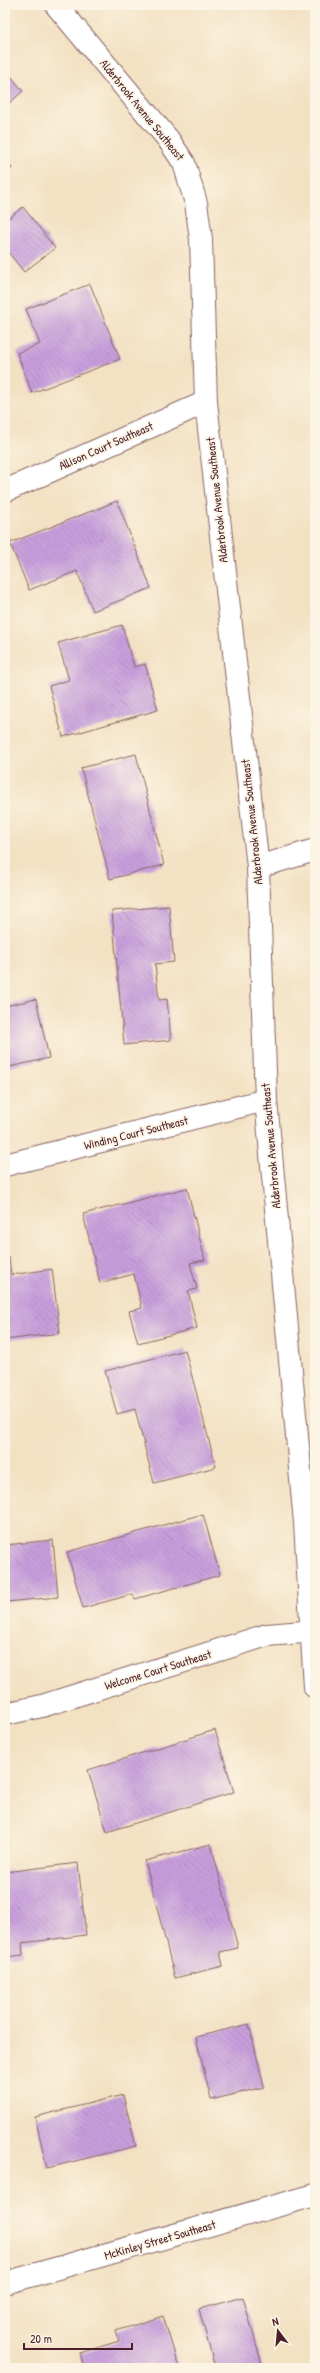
<svg xmlns="http://www.w3.org/2000/svg" width="320" height="2373" font-family="'Patrick Hand',sans-serif">
<style>
.building{fill:url(#building-back-hatch)}
.lines{fill:none;stroke-linecap:round;stroke-linejoin:round}
.street-casing{stroke:#856360;stroke-width:24}
.street{stroke:#fff;stroke-width:22}
.labels{text-anchor:middle;stroke-width:3.5;stroke-linejoin:round;paint-order:stroke}
.street-label{font-size:12px;fill:#4a1f2b;stroke:#fcf5e5}
</style>
<defs>
<pattern id="building-back-hatch" width="6" height="6" patternUnits="userSpaceOnUse"><rect width="6" height="6" fill="#c89fdd"/><path d="M-1 5l2 2M0 0l6 6M5-1l2 2" fill="none" stroke="#a481b3"/></pattern>
</defs>
<rect width="100%" height="100%" fill="#fcf5e5"/>
<filter id="ink" filterUnits="userSpaceOnUse"><feTurbulence type="fractalNoise" baseFrequency=".025" numOctaves="2"/><feDisplacementMap in="SourceGraphic" scale="8" xChannelSelector="R" yChannelSelector="G"/><feConvolveMatrix kernelMatrix="1 2 1 2 8 2 1 2 1" color-interpolation-filters="sRGB"/></filter>
<filter id="wash" filterUnits="userSpaceOnUse"><feTurbulence type="fractalNoise" baseFrequency=".012" numOctaves="4" result="noise"/><feDisplacementMap in="SourceGraphic" scale="16" xChannelSelector="R" yChannelSelector="G"/><feGaussianBlur stdDeviation="0.9" result="paint"/><feColorMatrix in="noise" values="0 0 0 0 0 0 0 0 0 0 0 0 0 0 0 0 0 1.4 0 .05"/><feComposite in="paint" operator="in"/></filter>
<g filter="url(#wash)">
<rect width="100%" height="100%" fill="#f3e1c3"/>
<g id="blocks">
<g class="building">
<path d="M 5,69 L 23,91 L 5,107 Z"/>
<path d="M 5,160 L 12,168 L 5,174 Z"/>
<path d="M 23,207 L 55,248 L 24,272 L 5,248 L 5,221 Z"/>
<path d="M 90,284 L 120,359 L 32,393 L 17,353 L 40,344 L 26,309 Z"/>
<path d="M 117,501 L 151,588 L 93,611 L 77,571 L 29,590 L 10,543 Z"/>
<path d="M 122,625 L 134,667 L 145,664 L 158,710 L 63,737 L 49,686 L 69,680 L 58,643 Z"/>
<path d="M 136,754 L 164,865 L 110,879 L 81,768 Z"/>
<path d="M 169,906 L 174,962 L 155,964 L 159,1000 L 167,999 L 171,1040 L 124,1045 L 112,911 Z"/>
<path d="M 36,999 L 49,1058 L 5,1068 L 5,1006 Z"/>
<path d="M 187,1188 L 205,1260 L 190,1263 L 197,1289 L 188,1291 L 197,1328 L 138,1343 L 129,1311 L 142,1308 L 134,1274 L 100,1283 L 83,1214 Z"/>
<path d="M 9,1257 L 11,1275 L 52,1269 L 60,1333 L 5,1340 L 5,1258 Z"/>
<path d="M 185,1350 L 216,1467 L 154,1483 L 135,1409 L 117,1414 L 105,1371 Z"/>
<path d="M 203,1514 L 220,1575 L 135,1599 L 133,1594 L 83,1608 L 67,1552 Z"/>
<path d="M 53,1540 L 58,1597 L 6,1602 L 7,1611 L 5,1611 L 5,1545 Z"/>
<path d="M 215,1730 L 234,1792 L 107,1832 L 88,1770 Z"/>
<path d="M 211,1844 L 238,1948 L 220,1952 L 223,1966 L 175,1978 L 145,1861 Z"/>
<path d="M 78,1863 L 86,1935 L 22,1943 L 23,1955 L 5,1957 L 5,1872 Z"/>
<path d="M 249,2024 L 264,2087 L 211,2100 L 196,2037 Z"/>
<path d="M 123,2095 L 136,2146 L 47,2168 L 35,2117 Z"/>
<path d="M 243,2297 L 263,2368 L 215,2368 L 199,2309 Z"/>
<path d="M 163,2316 L 179,2368 L 84,2368 L 80,2353 L 119,2341 L 116,2331 Z"/>
</g>
</g>
</g>
<g filter="url(#ink)">
<use href="#blocks" fill-opacity="0" stroke="#856360" stroke-width="1"/>
<g class="lines">
<defs>
<g id="street">
<path d="M 56,5 L 168,139 L 184,163 L 196,203 L 201,239 L 206,402 L 258,867 L 266,1100 L 305,1523 L 315,1687"/>
<path d="M 5,491 L 206,402"/>
<path d="M 258,867 L 315,850"/>
<path d="M 5,1165 L 266,1100"/>
<path d="M 5,1714 L 42,1706 L 267,1635 L 315,1631"/>
<path d="M 5,2283 L 315,2195"/>
</g>
</defs>
<use href="#street" class="street-casing"/>
<use href="#street" class="street"/>
</g>
</g>
<g class="labels">
<g class="street-label">
<text transform="translate(142 110) rotate(51)" y="4">Alderbrook Avenue Southeast</text>
<text transform="translate(106 446) rotate(-24)" y="4">Allison Court Southeast</text>
<text transform="translate(217 500) rotate(-96)" y="4">Alderbrook Avenue Southeast</text>
<text transform="translate(252 822) rotate(-96)" y="4">Alderbrook Avenue Southeast</text>
<text transform="translate(136 1133) rotate(-14)" y="4">Winding Court Southeast</text>
<text transform="translate(271 1146) rotate(-95)" y="4">Alderbrook Avenue Southeast</text>
<text transform="translate(158 1670) rotate(-17)" y="4">Welcome Court Southeast</text>
<text transform="translate(160 2240) rotate(-16)" y="4">McKinley Street Southeast</text>
</g>
</g>
<rect width="320" height="2373" fill="none" stroke="#fcf5e5" stroke-width="20"/>
<g transform="translate(278 2331) rotate(344)" stroke="#fcf5e5" stroke-width="3" paint-order="stroke">
<path d="M0-3L7 15L0 10L-7 15Z" fill="#4a1f2b"/>
<text y="-6" font-size="11" font-weight="bold" text-anchor="middle" fill="#4a1f2b">N</text>
</g>
<path d="M24 2343v6h108v-6" fill="none" stroke="#4a1f2b" stroke-width="2"/>
<text x="30" y="2343" font-size="12" fill="#4a1f2b" stroke="#fcf5e5" stroke-width="3" paint-order="stroke">20 m</text>
</svg>
